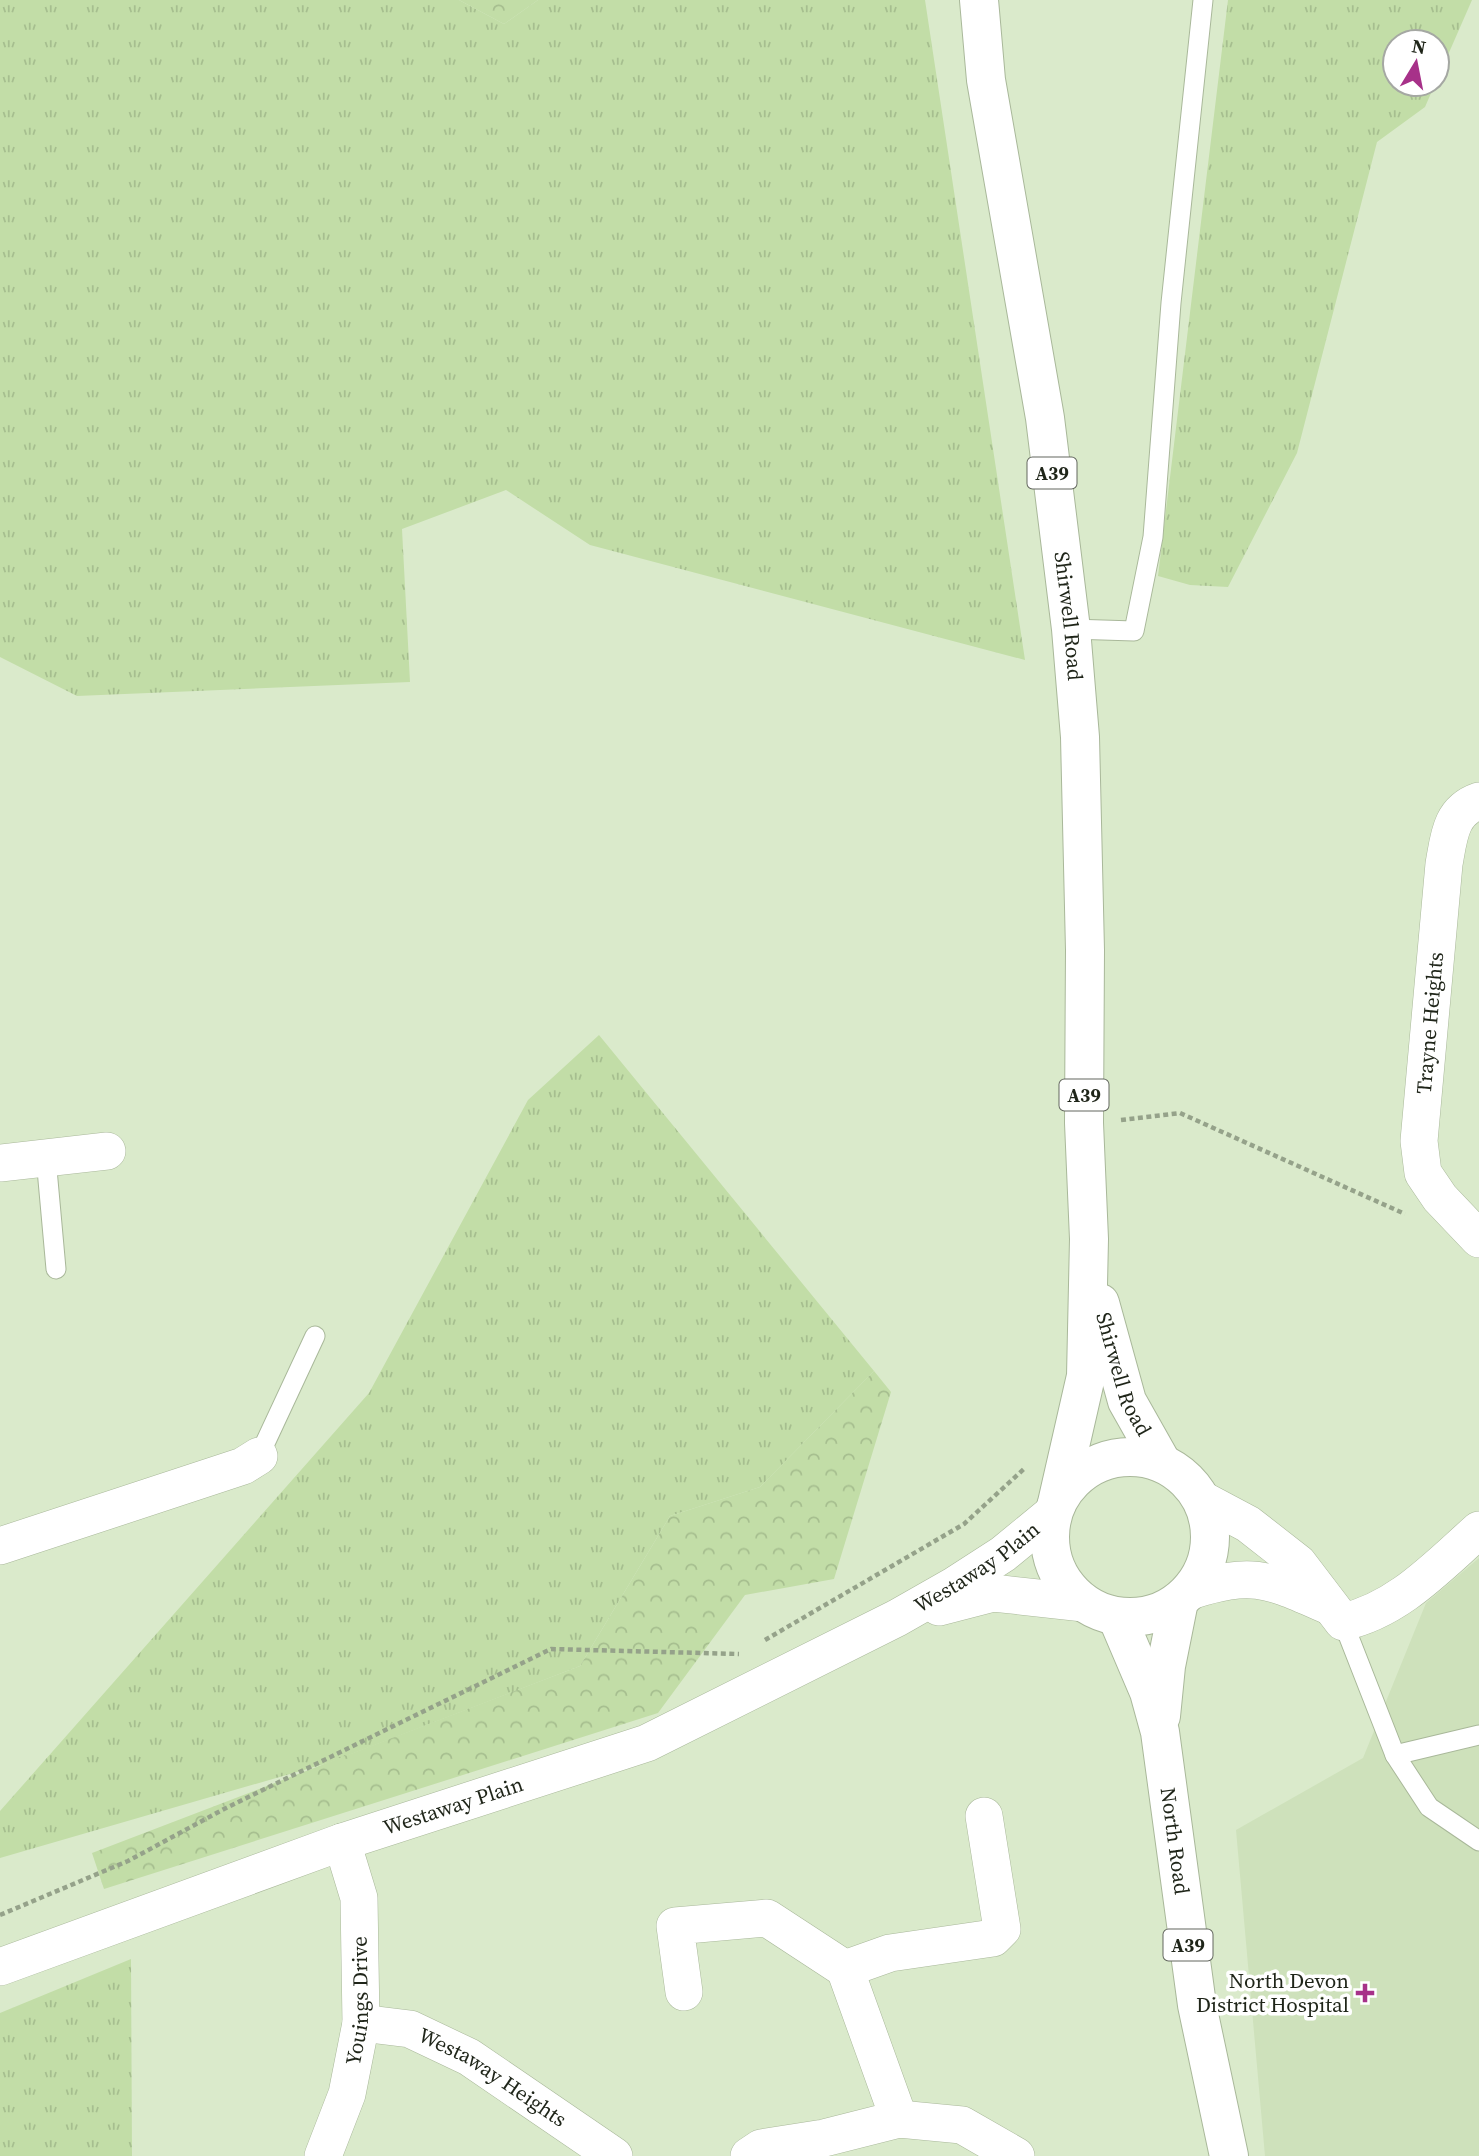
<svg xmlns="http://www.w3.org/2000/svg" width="1479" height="2156" font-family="'Source Serif 4',serif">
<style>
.built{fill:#cee1bb}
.grass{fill:url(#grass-tufts)}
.forest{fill:url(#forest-crowns)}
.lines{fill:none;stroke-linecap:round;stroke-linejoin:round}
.service-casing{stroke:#a9b89a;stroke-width:21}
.minor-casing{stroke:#a9b89a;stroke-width:38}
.primary-casing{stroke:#a9b89a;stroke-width:40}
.path{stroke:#95a28a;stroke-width:4.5;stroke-dasharray:5 3.5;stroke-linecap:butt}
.service{stroke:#fff;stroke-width:19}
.minor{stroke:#fff;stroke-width:37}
.primary{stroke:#fff;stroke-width:38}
.poi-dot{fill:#a73189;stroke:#fff;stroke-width:2.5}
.labels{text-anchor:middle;stroke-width:7;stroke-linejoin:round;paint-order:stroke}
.shield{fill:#fff;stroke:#62665e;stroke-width:2}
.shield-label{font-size:19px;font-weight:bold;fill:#1f2519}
.street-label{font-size:21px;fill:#1f2519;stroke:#fff}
.poi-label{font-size:21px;fill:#1f2519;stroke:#fff;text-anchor:end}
</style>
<defs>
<pattern id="grass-tufts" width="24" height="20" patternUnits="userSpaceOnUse" patternTransform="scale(1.75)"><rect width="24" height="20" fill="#c2dda7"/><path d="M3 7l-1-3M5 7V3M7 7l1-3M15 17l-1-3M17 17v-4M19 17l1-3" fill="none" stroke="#a6be8f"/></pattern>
<pattern id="forest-crowns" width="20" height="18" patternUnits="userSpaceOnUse" patternTransform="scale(1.75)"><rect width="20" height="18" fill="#c2dda7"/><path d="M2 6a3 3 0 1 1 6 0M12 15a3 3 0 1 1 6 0" fill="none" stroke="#a6be8f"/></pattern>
</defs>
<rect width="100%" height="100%" fill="#daeacb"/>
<path class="built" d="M 1479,1558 L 1479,2156 L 1265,2156 L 1236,1830 L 1363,1758 L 1426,1603 Z"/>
<g class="grass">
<path d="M 0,0 L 459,0 L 504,24 L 538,0 L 925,0 L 1025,660 L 590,545 L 506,490 L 402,529 L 410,682 L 77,696 L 0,657 Z"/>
<path d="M 1228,0 L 1472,0 L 1437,80 L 1437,42 L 1395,42 L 1395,84 L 1435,84 L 1425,107 L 1377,142 L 1297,453 L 1228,587 L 1190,585 L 1158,576 Z"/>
<path d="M 599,1035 L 874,1371 L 760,1487 L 670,1516 L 580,1666 L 328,1763 L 0,1858 L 0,1811 L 369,1393 L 528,1100 Z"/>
<path d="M 131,1959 L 132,2156 L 0,2156 L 0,2013 Z"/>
</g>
<g class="forest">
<path d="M 459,0 L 538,0 L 504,24 Z"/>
<path d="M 874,1371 L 891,1392 L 834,1579 L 745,1595 L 658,1713 L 104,1889 L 92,1853 L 580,1666 L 670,1516 L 760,1487 Z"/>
</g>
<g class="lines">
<defs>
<g id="service">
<path d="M 1071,629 L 1134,631 L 1153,537 L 1171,303 L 1203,0"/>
<path d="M 46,1158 L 56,1269"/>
<path d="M 259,1456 L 315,1336"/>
<path d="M 1343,1622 L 1395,1755 L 1429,1807 L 1479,1841"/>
<path d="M 1395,1755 L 1479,1735"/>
</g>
<g id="minor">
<path d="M 1479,801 C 1450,811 1449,837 1444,864 L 1419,1141 L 1423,1173 L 1440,1198 L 1479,1239"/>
<path d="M 0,1163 L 107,1151"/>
<path d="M 1201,1499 L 1248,1524 L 1298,1563 L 1343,1622 C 1398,1610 1437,1567 1479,1530"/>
<path d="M 0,1546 L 243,1466 L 259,1456"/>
<path d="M 1190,1591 C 1254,1571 1267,1579 1327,1605"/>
<path d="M 939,1607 L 993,1593 L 1084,1603"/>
<path id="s1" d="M 0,1967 L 342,1842 L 647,1743 L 897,1618 L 955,1585 L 1003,1554 L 1053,1513"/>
<path d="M 845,1969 L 890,1953 L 993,1938 L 1002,1929 L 984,1816"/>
<path d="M 684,1992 L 675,1926 L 767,1918 L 845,1969 L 899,2119"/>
<path id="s2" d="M 361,2023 L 410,2029 L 469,2057 L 614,2156"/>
<path id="s3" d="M 323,2156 L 347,2094 L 361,2023 L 359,1898 L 342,1842"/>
<path d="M 749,2156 L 761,2148 L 824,2138 L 899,2119 L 962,2125 L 1016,2156"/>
</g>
<g id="primary">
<path id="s4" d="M 979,0 L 986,80 L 1045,418 L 1071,629 L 1080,737 L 1085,950 L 1084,1123 L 1089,1239 L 1086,1376 L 1057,1503"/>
<path id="s5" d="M 1100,1303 L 1127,1401 L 1162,1463"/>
<circle cx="1130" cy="1537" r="80"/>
<path id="s6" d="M 1117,1617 L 1149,1692 L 1160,1732 L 1197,2005 L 1229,2156"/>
<path d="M 1161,1716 L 1166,1666 L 1179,1601"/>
</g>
</defs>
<use href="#service" class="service-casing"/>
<use href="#minor" class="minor-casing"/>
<use href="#primary" class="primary-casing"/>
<g class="path">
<path d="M 1121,1120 L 1180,1113 L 1405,1214"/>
<path d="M 765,1640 L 964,1524 L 1025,1468"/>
<path d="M 0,1915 L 128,1861 L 224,1809 L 551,1649 L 739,1654"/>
</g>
<use href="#service" class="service"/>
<use href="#minor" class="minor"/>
<use href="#primary" class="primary"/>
</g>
<path class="poi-dot" d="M1361.5 1982.5h7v7h7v7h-7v7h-7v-7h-7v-7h7z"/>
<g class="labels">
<g class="shield">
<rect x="1027.5" y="457.5" width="49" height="31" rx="5"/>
<rect x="1059.5" y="1079.5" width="49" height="31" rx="5"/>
<rect x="1163.5" y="1929.5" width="49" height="31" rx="5"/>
</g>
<g class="shield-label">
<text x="1052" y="480">A39</text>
<text x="1084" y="1102">A39</text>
<text x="1188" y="1952">A39</text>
</g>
<g class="street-label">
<text dy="7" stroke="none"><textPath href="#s4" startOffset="623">Shirwell Road</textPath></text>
<text transform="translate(1430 1023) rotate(-85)" y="7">Trayne Heights</text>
<text dy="7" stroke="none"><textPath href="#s5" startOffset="75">Shirwell Road</textPath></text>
<text dy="7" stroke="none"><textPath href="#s1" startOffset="1059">Westaway Plain</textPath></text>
<text dy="7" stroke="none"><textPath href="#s1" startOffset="481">Westaway Plain</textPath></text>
<text dy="7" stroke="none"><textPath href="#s6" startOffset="233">North Road</textPath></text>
<text dy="7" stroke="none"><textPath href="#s3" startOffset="161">Youings Drive</textPath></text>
<text dy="7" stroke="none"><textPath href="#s2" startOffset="145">Westaway Heights</textPath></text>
</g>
<g class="poi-label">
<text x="1349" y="1988">North Devon<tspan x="1349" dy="24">District Hospital</tspan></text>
</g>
</g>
<g transform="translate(1416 63) rotate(10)"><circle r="33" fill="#ffffff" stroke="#a5a8a3" stroke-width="2"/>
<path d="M0-5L12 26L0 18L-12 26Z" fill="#a73189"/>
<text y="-10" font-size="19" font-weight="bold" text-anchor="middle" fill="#1f2519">N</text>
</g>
</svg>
